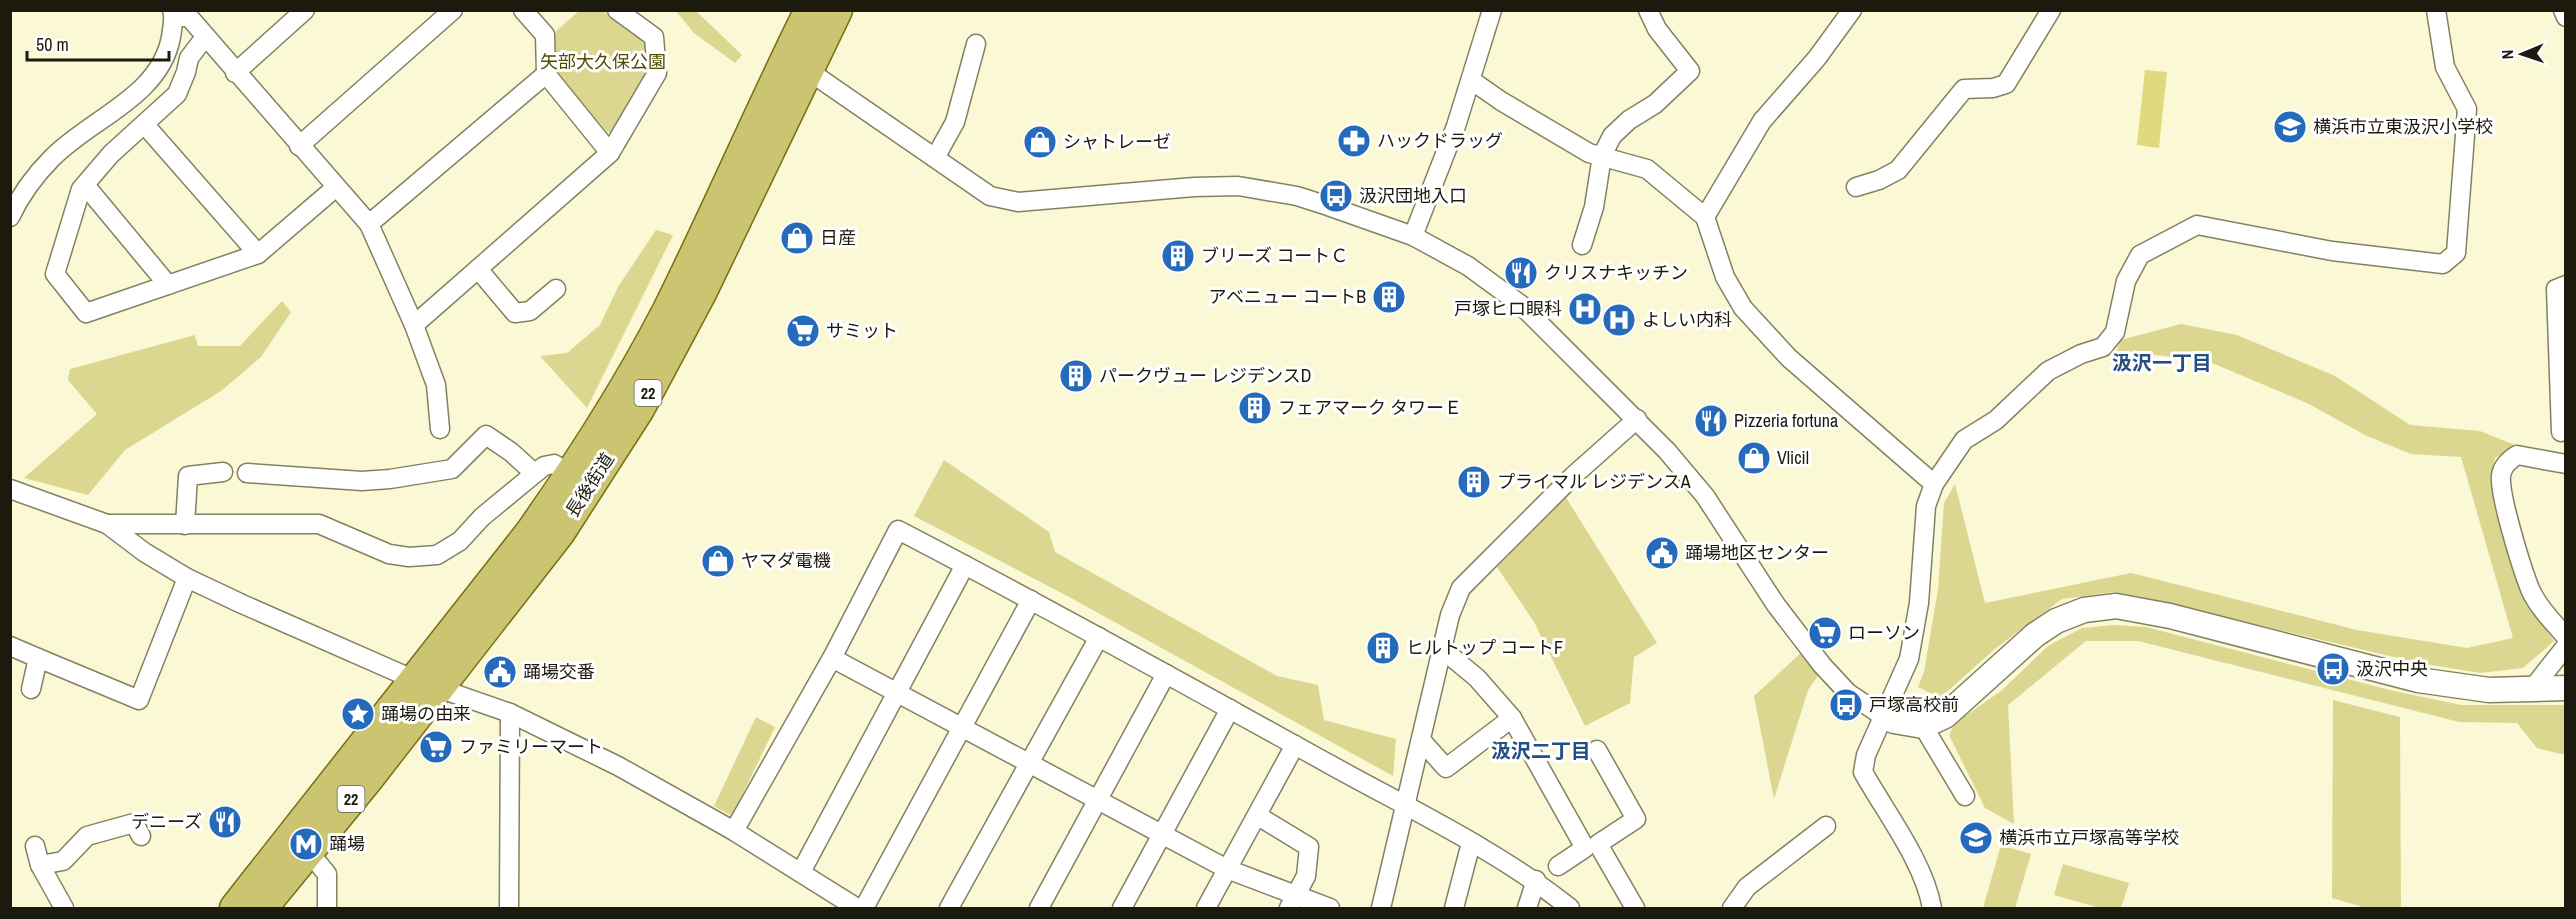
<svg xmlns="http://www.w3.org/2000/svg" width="2576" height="919" font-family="'Archivo Narrow','Noto Sans JP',sans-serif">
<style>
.green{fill:#dbd791}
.water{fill:#e0da7d}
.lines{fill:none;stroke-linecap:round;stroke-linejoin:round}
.minor-casing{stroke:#838161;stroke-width:21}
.tertiary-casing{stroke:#838161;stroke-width:27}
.primary-casing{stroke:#777011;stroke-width:33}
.minor{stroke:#fff;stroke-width:18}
.tertiary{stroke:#fff;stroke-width:24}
.primary{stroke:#cbc571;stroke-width:30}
.labels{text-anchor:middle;stroke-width:6;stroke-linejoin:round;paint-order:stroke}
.shield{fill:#fff;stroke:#5f5f56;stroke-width:1.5}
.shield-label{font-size:16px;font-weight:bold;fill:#1b1a0d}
.park-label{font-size:18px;fill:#514b00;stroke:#fff}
.poi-label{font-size:18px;fill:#1b1a0d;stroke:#fff;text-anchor:start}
.street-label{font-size:18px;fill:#1b1a0d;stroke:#fff}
.neighbourhood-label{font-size:20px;font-weight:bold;fill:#244f83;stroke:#fff}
</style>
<rect width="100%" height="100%" fill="#faf8d5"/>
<g class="green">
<path d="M 579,11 L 603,11 L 647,42 L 647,71 L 613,132 L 607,132 L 555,72 L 555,32 Z"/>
<path d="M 676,11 L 696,11 L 742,55 L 735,63 L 694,33 Z"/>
<path d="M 656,230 L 673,235 L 587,408 L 540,356 L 567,353 L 600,325 L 618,287 Z"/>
<path d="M 282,301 L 291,312 L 261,357 L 221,391 L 125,450 L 88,495 L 24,478 L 97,414 L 68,380 L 70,369 L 195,335 L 198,346 L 240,346 Z"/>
<path d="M 2181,324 L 2237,335 L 2335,376 L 2410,425 L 2480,431 L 2515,445 L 2495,458 L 2490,478 L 2517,581 L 2532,612 L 2554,641 L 2523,668 L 2480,673 L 2419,663 L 2145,598 L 2113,592 L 2062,599 L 1996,648 L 1940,698 L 1918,687 L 1924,672 L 1938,589 L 1944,503 L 1955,484 L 1985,603 L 2131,573 L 2357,630 L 2467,648 L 2513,638 L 2461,457 L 2411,454 L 2367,436 L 2307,403 L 2205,360 L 2117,351 L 2120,340 Z"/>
<path d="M 944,460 L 1049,532 L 1055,552 L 1277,676 L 1318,685 L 1324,720 L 1396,739 L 1393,776 L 1071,598 L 914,516 Z"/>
<path d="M 1565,496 L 1657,643 L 1634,657 L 1630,703 L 1585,726 L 1534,622 L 1497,567 Z"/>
<path d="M 2113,625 L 2146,627 L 2394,691 L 2461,705 L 2566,705 L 2565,755 L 2537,748 L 2517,723 L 2459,722 L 2138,641 L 2086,641 L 2008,705 L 2014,824 L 1985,808 L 1949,735 L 1955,723 L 2001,691 L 2048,646 L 2082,628 Z"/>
<path d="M 1801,653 L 1818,676 L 1808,690 L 1774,799 L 1754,696 Z"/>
<path d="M 2333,700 L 2400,717 L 2401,908 L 2366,908 L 2332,898 Z"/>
<path d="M 756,717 L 775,727 L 732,816 L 714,806 Z"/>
<path d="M 2001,845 L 2031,854 L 2015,908 L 1983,908 Z"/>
<path d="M 2063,864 L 2129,883 L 2121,908 L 2100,908 L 2054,895 Z"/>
</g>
<path class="water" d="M 2145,70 L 2167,72 L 2159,148 L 2137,145 Z"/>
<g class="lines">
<defs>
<g id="minor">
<path d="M 2563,10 L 2566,17"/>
<path d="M 174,17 L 189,17 L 369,224 L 414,325 L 436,385 L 440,429"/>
<path d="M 205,37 L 189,58 L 186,72 L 177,94 L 111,154 L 81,189 L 55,274 L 86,313 L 258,254 L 335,188"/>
<path d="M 800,65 L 990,196 L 1018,202 L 1194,187 L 1238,186 L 1297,196 L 1328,206 L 1413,236 L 1468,266 L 1520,304 L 1667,451 L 1705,496 L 1776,605 L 1822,665 L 1848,693 L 1883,716"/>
<path d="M 235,73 L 305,10"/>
<path d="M 1471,80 L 1501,101 L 1589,153 L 1647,169 L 1705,217 L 1725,277 L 1743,308 L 1789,358 L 1934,484"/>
<path d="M 145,125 L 258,254"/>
<path d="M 299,146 L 453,10"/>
<path d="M 610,153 L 657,73 L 654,37 L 617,10"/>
<path d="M 935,158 L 955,122 L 976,44"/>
<path d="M 85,185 L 168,285"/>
<path d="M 1856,187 L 1879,180 L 1898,170 L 1964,89 L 1993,88 L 2006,84 L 2051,10"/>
<path d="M 10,217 C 21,194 34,176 52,158 C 91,118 160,97 171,37 C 172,28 175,19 172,10"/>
<path d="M 1705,217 L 1762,121 L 1817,58 L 1852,10"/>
<path d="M 369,224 L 546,74 L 545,35 L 523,10"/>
<path d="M 1413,236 L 1456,126 L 1492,10"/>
<path d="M 1582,245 L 1594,207 L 1602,156 L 1612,136 L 1629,120 L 1655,104 L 1690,71 L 1657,29 L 1648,10"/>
<path d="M 478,269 L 515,313 L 530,311 L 556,289"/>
<path d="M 414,325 L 610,153 L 546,74"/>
<path d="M 2561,432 L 2556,289 L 2566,285"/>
<path d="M 2566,464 L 2517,455 C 2509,460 2502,466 2501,476 C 2499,495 2522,569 2530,589 C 2538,607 2553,622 2566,637"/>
<path d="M 247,473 L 362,481 L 390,479 L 452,469 L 486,435 L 511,452 L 534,473"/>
<path d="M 10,489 L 107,524 L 144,552 L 187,578 L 242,604 L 415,680 L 510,713 L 618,766 L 734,831 L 857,908"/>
<path d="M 107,524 L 319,524 L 389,554 L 409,557 L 437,555 L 460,541 L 482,517 L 544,466 L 554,464 L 571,474"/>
<path d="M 185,525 L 188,476 L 223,472"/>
<path d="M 10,646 L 38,658"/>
<path d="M 1442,649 L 1477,678 L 1512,718 L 1585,848 L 1558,866"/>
<path d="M 832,658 L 1227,869 L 1330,908"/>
<path d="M 31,689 L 38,658 L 139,700 L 187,578"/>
<path d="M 2532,689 L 2566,646"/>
<path d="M 1923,726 L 1965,796"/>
<path d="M 1421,740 L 1446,768 L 1512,718"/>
<path d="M 1597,750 L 1636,819 L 1598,844 L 1635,908"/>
<path d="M 1258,816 L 1309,847 L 1306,876 L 1289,908"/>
<path d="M 734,831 L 832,658 L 898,530 C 1043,605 1186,685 1329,764 C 1410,809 1499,851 1570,908"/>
<path d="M 35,846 L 40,865 L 64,908"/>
<path d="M 308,851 L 327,874 L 327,908"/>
<path d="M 40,865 L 63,861 L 87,836 L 134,823 L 141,836"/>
<path d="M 801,872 L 965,565"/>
<path d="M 509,908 L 510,713"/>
<path d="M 864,908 L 1031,600"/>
<path d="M 949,908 L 1099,637"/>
<path d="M 1039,908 L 1166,674"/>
<path d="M 1122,908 L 1230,709"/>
<path d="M 1206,908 L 1295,745"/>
<path d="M 1381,908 L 1450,615 L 1461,588 L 1573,476 L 1637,419"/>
<path d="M 1454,908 L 1471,843"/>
<path d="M 1527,908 L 1536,880"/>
<path d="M 1732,908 L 1747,887 L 1826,826"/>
<path d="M 1932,908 C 1924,862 1886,813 1863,772 L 1866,755 L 1909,659 L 1919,603 L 1926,506 L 1934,484 L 1964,440 L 1996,420 L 2048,371 L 2081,354 L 2103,347 L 2115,332 L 2126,281 L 2140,255 L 2197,225 L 2332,251 L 2443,264 L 2456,253 L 2467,109 L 2445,67 L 2436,10"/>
</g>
<path id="tertiary" d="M 1883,716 L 1894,721 L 1923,726 L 1945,716 L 2035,635 L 2056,621 L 2084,610 L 2116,606 L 2170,616 L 2418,680 L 2489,690 L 2566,688"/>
<g id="primary">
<path d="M 235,908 L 530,533 C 580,462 627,389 667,312 C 717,212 760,110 810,10"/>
<path d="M 262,908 L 367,780 L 560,532 L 639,409 L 701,293 L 837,10"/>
</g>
</defs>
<use href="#minor" class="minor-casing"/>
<use href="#tertiary" class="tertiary-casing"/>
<use href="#primary" class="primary-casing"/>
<use href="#minor" class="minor"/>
<use href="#tertiary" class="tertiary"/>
<use href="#primary" class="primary"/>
</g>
<defs>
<symbol id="school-disc" viewBox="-11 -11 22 22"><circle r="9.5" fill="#256abb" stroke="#fff"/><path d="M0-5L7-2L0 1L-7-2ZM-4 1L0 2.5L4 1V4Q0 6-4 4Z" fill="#fff"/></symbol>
<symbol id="pharmacy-disc" viewBox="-11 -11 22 22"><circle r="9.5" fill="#256abb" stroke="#fff"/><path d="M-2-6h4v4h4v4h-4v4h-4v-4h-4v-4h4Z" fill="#fff"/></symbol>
<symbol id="shop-disc" viewBox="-11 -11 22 22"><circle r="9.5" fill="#256abb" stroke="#fff"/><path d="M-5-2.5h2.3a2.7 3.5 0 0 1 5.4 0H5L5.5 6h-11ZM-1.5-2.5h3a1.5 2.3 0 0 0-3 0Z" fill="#fff"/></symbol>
<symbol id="bus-disc" viewBox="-11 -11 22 22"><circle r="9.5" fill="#256abb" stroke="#fff"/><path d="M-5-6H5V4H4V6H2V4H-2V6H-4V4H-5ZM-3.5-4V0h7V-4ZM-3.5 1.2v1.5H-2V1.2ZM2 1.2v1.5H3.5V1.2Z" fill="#fff"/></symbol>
<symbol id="building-disc" viewBox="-11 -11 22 22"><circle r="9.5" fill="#256abb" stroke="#fff"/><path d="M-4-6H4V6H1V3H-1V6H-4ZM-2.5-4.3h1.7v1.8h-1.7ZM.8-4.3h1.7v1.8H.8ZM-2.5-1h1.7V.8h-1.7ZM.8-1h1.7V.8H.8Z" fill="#fff"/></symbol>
<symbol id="restaurant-disc" viewBox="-11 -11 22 22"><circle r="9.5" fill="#256abb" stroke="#fff"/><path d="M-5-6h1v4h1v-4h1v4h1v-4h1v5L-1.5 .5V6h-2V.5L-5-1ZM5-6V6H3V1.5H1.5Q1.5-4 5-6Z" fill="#fff"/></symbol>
<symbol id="hospital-disc" viewBox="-11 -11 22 22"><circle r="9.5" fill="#256abb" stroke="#fff"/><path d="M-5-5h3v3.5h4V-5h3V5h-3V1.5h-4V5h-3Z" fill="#fff"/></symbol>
<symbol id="supermarket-disc" viewBox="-11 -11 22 22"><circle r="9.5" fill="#256abb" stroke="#fff"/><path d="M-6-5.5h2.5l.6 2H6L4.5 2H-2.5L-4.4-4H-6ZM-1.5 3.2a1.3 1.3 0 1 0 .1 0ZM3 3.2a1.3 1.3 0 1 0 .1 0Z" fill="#fff"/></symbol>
<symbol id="civic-disc" viewBox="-11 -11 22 22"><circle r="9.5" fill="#256abb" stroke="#fff"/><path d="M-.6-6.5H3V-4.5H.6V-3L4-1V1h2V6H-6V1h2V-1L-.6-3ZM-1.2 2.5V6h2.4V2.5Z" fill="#fff"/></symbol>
<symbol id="sight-disc" viewBox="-11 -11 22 22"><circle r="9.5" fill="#256abb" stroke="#fff"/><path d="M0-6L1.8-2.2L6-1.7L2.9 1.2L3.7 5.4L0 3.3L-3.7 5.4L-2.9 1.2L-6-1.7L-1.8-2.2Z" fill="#fff"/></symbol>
<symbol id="metro-disc" viewBox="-11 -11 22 22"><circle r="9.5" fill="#256abb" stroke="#fff"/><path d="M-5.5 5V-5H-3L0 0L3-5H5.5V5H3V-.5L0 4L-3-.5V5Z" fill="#fff"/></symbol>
</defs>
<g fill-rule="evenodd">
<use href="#school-disc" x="2271" y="108" width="38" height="38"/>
<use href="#pharmacy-disc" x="1335" y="122" width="38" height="38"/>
<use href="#shop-disc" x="1021" y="123" width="38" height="38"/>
<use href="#bus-disc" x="1317" y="177" width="38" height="38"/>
<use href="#shop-disc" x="778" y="219" width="38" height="38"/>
<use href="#building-disc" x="1159" y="237" width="38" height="38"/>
<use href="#restaurant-disc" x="1502" y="254" width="38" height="38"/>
<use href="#building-disc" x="1370" y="278" width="38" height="38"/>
<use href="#hospital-disc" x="1566" y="290" width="38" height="38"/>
<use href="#hospital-disc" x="1600" y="301" width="38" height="38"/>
<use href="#supermarket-disc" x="784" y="312" width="38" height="38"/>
<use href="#building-disc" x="1057" y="357" width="38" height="38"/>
<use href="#building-disc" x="1236" y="389" width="38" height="38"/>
<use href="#restaurant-disc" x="1692" y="402" width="38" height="38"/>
<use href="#shop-disc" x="1735" y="439" width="38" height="38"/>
<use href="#building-disc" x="1455" y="463" width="38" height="38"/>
<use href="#civic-disc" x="1643" y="534" width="38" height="38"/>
<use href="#shop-disc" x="699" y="542" width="38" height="38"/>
<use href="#supermarket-disc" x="1806" y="614" width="38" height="38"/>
<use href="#building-disc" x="1364" y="629" width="38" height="38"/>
<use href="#bus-disc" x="2314" y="650" width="38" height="38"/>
<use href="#civic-disc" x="481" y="653" width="38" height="38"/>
<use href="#bus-disc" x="1827" y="686" width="38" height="38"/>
<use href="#sight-disc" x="339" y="695" width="38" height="38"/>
<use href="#supermarket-disc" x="417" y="728" width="38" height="38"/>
<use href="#restaurant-disc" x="206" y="803" width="38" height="38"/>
<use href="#school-disc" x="1957" y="819" width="38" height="38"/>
<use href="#metro-disc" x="287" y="825" width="38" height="38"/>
</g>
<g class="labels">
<g class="shield">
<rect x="634.5" y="380" width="27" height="26" rx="4.5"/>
<rect x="337.5" y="786" width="27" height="26" rx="4.5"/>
</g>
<g class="shield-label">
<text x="648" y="399">22</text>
<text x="351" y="805">22</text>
</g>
<g class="park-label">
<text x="603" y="68">矢部大久保公園</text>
</g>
<g class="poi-label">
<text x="2313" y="133">横浜市立東汲沢小学校</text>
<text x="1377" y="147">ハックドラッグ</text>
<text x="1063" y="148">シャトレーゼ</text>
<text x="1359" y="202">汲沢団地入口</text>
<text x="820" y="244">日産</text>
<text x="1201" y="262">ブリーズ コートＣ</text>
<text x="1544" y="279">クリスナキッチン</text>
<text x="1366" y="303" text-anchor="end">アベニュー コートB</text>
<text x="1562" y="315" text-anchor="end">戸塚ヒロ眼科</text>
<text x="1642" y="326">よしい内科</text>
<text x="826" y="337">サミット</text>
<text x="1099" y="382">パークヴュー レジデンスD</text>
<text x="1278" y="414">フェアマーク タワーＥ</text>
<text x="1734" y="427">Pizzeria fortuna</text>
<text x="1777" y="464">Vlicil</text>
<text x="1497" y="488">プライマル レジデンスA</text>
<text x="1685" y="559">踊場地区センター</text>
<text x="741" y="567">ヤマダ電機</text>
<text x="1848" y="639">ローソン</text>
<text x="1406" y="654">ヒルトップ コートF</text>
<text x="2356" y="675">汲沢中央</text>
<text x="523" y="678">踊場交番</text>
<text x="1869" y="711">戸塚高校前</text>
<text x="381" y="720">踊場の由来</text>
<text x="459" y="753">ファミリーマート</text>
<text x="202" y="828" text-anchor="end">デニーズ</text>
<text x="1999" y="844">横浜市立戸塚高等学校</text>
<text x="329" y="850">踊場</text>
</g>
<g class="street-label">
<text transform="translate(590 485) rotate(-57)" y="6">長後街道</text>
</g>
<g class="neighbourhood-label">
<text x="2162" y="370">汲沢一丁目</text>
<text x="1541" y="758">汲沢二丁目</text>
</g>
</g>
<rect width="2576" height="919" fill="none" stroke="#1b1a0d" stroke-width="24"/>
<g transform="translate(2522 54) rotate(268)" stroke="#ffffff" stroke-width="4.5" paint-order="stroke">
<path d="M0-4.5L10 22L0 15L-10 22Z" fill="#1b1a0d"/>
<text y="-9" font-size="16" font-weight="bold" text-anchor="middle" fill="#1b1a0d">N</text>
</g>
<path d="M27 51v9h142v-9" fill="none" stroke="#1b1a0d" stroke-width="3"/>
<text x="36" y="51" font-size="18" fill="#1b1a0d" stroke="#ffffff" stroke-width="4.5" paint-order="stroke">50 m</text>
</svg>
